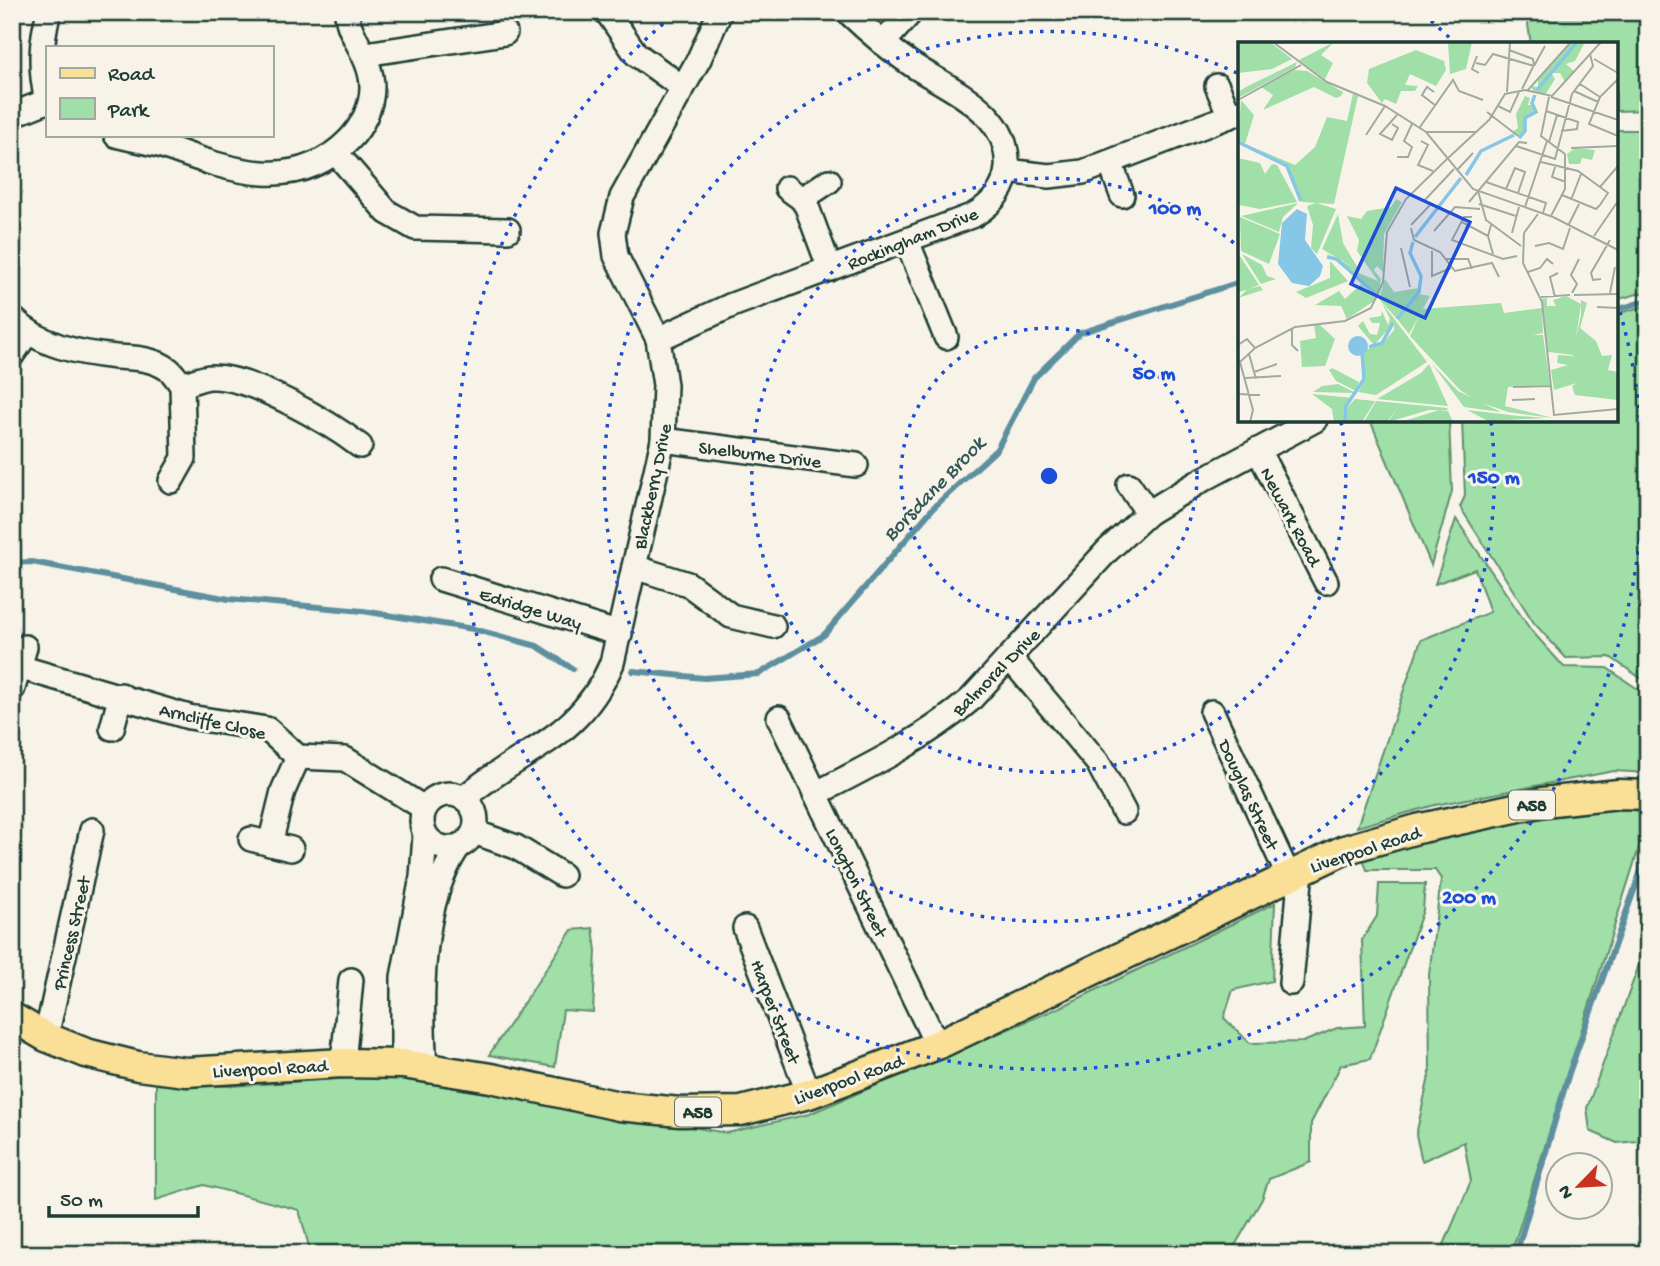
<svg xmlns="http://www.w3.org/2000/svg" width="1660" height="1266" font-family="'Gochi Hand',sans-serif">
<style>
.green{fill:#a0dfa7;stroke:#608e6e;stroke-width:2}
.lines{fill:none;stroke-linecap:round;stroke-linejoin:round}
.stream{stroke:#5d8f9f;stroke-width:6}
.minor-casing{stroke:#1f3d34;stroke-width:28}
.major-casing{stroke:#1f3d34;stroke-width:33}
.minor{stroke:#f7f3e8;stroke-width:23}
.major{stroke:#fadf96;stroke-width:28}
.ring{fill:none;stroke:#1d4ed8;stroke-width:3.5;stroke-dasharray:3.5 7}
.labels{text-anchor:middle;stroke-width:6;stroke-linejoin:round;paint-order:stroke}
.shield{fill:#f7f3e8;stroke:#60746a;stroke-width:2}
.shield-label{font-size:18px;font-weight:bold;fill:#1f3d34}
.street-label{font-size:19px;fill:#1f3d34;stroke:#f7f3e8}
.water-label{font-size:21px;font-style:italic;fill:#345858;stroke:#f7f3e8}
.inset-river{fill:none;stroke:#86c6e7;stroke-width:3.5}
.inset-road{fill:none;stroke:#a1aaa0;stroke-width:2}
.view{fill:#1d4ed8;fill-opacity:0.15;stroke:#1d4ed8;stroke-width:3.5}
.inset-edge{fill:none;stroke:#1f3d34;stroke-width:3.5}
.centre{fill:#1d4ed8;stroke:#f7f3e8;stroke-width:3.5}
.ring-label{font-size:21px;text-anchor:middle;font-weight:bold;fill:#1d4ed8;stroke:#f7f3e8;stroke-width:6;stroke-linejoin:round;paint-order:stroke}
</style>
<rect width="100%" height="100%" fill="#f7f3e8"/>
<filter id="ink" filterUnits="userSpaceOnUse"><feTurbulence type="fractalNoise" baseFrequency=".0143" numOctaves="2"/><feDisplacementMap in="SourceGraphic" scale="14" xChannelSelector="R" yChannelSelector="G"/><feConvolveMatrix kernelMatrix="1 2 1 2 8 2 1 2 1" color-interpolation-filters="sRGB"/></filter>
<g filter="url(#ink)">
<g class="green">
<path d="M 1526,12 L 1648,12 L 1648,110 L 1616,111 L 1616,44 L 1531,44 Z"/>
<path d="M 1616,130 L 1648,130 L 1648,291 L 1616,300 Z"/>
<path d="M 1648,305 L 1648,683 L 1610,657 L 1566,658 L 1534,623 L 1460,507 L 1465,496 L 1462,420 L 1616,420 L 1616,314 Z"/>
<path d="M 1370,420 L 1449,420 L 1452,491 L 1431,565 Z"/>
<path d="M 1456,519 L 1530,629 L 1564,667 L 1607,668 L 1648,696 L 1648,773 L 1614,771 L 1435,805 L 1357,827 L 1421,640 L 1490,612 L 1475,569 L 1435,584 Z"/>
<path d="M 1614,809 L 1648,811 L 1648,819 L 1511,1254 L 1444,1254 L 1443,1247 L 1471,1181 L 1464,1142 L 1422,1161 L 1416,1135 L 1430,1072 L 1429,975 L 1441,879 L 1435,870 L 1367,870 L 1363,858 C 1443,830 1530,819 1614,809 Z"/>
<path d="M 1379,884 L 1425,884 L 1423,910 L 1370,1059 L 1341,1065 L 1311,1123 L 1311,1162 L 1269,1179 L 1262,1199 L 1230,1254 L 311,1254 L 299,1210 L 204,1185 L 156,1200 L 156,1084 L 231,1086 L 384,1076 L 727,1133 L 809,1114 L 1063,1006 L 1275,903 L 1272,981 L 1233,990 L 1224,1018 L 1250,1043 L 1303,1042 L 1337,1028 L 1365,1026 L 1362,940 L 1377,916 Z"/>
<path d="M 593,928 L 596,951 L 593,1012 L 563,1010 L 555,1067 L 489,1055 L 572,930 Z"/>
<path d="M 1648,940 L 1648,1140 L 1617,1143 L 1590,1131 L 1587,1108 Z"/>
</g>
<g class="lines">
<g class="stream">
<path d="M 1616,310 L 1648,300"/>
<path d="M 12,563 L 32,562 L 229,599 L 363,611 L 473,629 L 537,646 L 573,669"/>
<path d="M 633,671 L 704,678 L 759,674 L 824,635 L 934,507 L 997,449 L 1034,378 L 1080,333 L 1240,282"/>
<path d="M 1516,1254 L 1569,1073 L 1648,851"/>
</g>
<defs>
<g id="minor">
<path d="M 607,12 L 636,54 L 682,87"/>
<path d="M 883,43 L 911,12"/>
<path d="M 365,54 L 505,33"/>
<path d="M 1217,86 L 1230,116"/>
<path d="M 47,101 C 40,70 40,44 49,12"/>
<path d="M 12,115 L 47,101"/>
<path d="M 116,135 C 133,140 151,142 168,148 C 229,170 295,195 349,140 C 362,127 372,107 372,87 C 372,57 346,33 347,12"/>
<path d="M 336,153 L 387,212 L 415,228 L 508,230"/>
<path d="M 1110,162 L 1122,195"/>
<path d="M 1007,171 L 1049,176 L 1083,172 L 1240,112"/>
<path d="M 787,188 L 802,199 L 807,207 L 830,269"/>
<path d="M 802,199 L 829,181"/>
<path d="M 907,241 L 946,337"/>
<path d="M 12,318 C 40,346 78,353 116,357 C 133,358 153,358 168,369 C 173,372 177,380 182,385 C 191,383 203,376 213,377 C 252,377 329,422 360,446"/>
<path d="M 658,339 L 732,305 L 974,215 C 992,204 1005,190 1007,168 C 1011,112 950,90 911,64 C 889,49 868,31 848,12"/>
<path d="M 12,355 L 27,333"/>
<path d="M 663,440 L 856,465"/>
<path d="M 1258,450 L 1326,582"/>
<path d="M 171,481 L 184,458 L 182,385"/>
<path d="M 1129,485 L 1148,513"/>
<path d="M 634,567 L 688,584 L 731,616 L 773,626"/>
<path d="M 441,579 L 620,634"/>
<path d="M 1010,658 L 1098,763 L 1124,812"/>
<path d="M 19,667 L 189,717 L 267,729 L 298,757 L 345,759 L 424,808"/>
<path d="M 13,688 L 25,647"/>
<path d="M 1212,712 L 1288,875"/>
<path d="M 779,718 L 937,1045"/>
<path d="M 112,728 L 121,695"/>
<circle cx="449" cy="821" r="27"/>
<path d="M 815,794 C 870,766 923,740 970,700 L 1107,551 L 1148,513 L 1202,480 L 1315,420"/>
<path d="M 464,798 C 522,748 578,742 612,663 L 663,440 L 665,385 L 658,339 L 616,256 L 613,233 L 622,197 L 699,59 L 720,12"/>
<path d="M 474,832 L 516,847 L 562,875"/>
<path d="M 251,839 L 291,849"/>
<path d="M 270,844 L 283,791 L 298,757"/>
<path d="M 745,928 L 809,1094"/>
<path d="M 1291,983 L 1301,869"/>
<path d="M 46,1037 L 92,830"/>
<path d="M 343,1063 L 351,980"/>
<path d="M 403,1064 L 403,977 L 422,877 L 425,835"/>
<path d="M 425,1066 C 420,999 419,903 459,846"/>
</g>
<path id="major" d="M 12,1017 L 46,1037 L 86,1053 L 138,1066 L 186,1072 L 343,1063 L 403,1064 L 491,1078 L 619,1106 L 680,1112 L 741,1111 L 809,1094 L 937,1045 L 1344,850 L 1417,829 L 1543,802 L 1619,794 L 1648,795"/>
</defs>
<use href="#minor" class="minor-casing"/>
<use href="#major" class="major-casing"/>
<use href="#minor" class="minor"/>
<use href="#major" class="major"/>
</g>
</g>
<g class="ring">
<circle cx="1049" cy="476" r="148"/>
<path d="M1341 422A297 297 0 1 1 1240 248"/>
<path d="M1491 422A445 445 0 1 1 1237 73"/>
<path d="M1423 14A594 594 0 0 1 1454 42M1617 302A594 594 0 1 1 675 14"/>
</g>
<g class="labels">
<g class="shield">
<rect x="1509" y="790.5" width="46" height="29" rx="5"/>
<rect x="675" y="1097.5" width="46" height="29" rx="5"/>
</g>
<g class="shield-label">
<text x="1532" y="811">A58</text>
<text x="698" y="1118">A58</text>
</g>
<g class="street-label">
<text transform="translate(912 237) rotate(-22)" y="7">Rockingham Drive</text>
<text transform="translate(760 453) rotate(7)" y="7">Shelburne Drive</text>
<text transform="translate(651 486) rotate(-78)" y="7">Blackberry Drive</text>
<text transform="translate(1292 516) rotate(62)" y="7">Newark Road</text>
<text transform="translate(531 607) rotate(17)" y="7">Edridge Way</text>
<text transform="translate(995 671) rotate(-45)" y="7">Balmoral Drive</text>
<text transform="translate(213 720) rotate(13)" y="7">Arncliffe Close</text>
<text transform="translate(1250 794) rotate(65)" y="7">Douglas Street</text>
<text transform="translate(1365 848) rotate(-18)" y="7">Liverpool Road</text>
<text transform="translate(858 882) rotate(64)" y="7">Longton Street</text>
<text transform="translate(70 933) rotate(-77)" y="7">Princess Street</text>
<text transform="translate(777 1011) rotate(69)" y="7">Harper Street</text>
<text transform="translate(270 1067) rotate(-3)" y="7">Liverpool Road</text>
<text transform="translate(848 1078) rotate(-20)" y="7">Liverpool Road</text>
</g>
<g class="water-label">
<text transform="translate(933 488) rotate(-46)" y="7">Borsdane Brook</text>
</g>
</g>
<g transform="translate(1238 42)">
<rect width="380" height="380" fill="#f7f3e8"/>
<path d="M 0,0 L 32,0 L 54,17 L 34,27 L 0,31 ZM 96,0 L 83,13 L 95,21 L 87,37 L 61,18 ZM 210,0 L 234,0 L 228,27 L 212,32 ZM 333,0 L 347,0 L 337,19 L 328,22 L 336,29 L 327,40 L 322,31 L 313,31 L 317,37 L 307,53 L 295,49 L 293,44 L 300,45 L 300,38 ZM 178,8 L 206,19 L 208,28 L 198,44 L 172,32 L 167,43 L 180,44 L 177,49 L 163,49 L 158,62 L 147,57 L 144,61 L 129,41 L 131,27 ZM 59,20 L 57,25 L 0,56 L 0,50 L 8,45 ZM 56,28 L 69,29 L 105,50 L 103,54 L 98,56 L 76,45 L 25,68 L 35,53 L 23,45 ZM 115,52 L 120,54 L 96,162 L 64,160 L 50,124 L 0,98 L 3,58 L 16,73 L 7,102 L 57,123 L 77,105 L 89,75 L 109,79 ZM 287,54 L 292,56 L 290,63 L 295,63 L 297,70 L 286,76 L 287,89 L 282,95 L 274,90 L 280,86 L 278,72 ZM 337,106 L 357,108 L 354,118 L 344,116 L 342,122 L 331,122 L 329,112 ZM 0,116 L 22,121 L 27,132 L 34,122 L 39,123 L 59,160 L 22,167 L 1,163 ZM 158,157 L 164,160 L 146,192 L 145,230 L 139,224 L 136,228 L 143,237 L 140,254 L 88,211 L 113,224 L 84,207 L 100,172 L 105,201 L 121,228 L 116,229 L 140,239 L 119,209 L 121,198 L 109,174 L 123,177 L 129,169 L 153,165 ZM 60,161 L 45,175 L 41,190 L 3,174 ZM 78,161 L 98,167 L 79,212 L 73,206 L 75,183 L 69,164 ZM 2,175 L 42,192 L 31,222 L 3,209 ZM 0,211 L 21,243 L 11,247 L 22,244 L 25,248 L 0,256 L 9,248 L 0,250 ZM 4,212 L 24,223 L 29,234 L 38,237 L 23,242 ZM 92,219 L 110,239 L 68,256 L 58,250 L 92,236 ZM 147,237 L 156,250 L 181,246 L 180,252 L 192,254 L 171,292 L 160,278 L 166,270 L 159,277 L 141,257 ZM 123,242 L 139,257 L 109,277 L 103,264 L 77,263 L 101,249 L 107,257 ZM 328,254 L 343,262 L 338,296 L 343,273 L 343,258 L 349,261 L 342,286 L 358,299 L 364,314 L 374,313 L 370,328 L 380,330 L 380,358 L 337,353 L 334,344 L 339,341 L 316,348 L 313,328 L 330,323 L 319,321 L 320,313 L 335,314 L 337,322 L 335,313 L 310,310 L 304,257 L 309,256 L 309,264 L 318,264 L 315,258 ZM 144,261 L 189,320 L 138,353 L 120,350 L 127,338 L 125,309 L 145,301 L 156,288 L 156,281 L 136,303 L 120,284 L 125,279 L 132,292 L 139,293 L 142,281 L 134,281 L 131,276 L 143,274 L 144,269 L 150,283 L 152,277 ZM 263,261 L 266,271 L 304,266 L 305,291 L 295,293 L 305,293 L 312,343 L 270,345 L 267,364 L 315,376 L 270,370 L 239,359 L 222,348 L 172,294 L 184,267 ZM 81,282 L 97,297 L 87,324 L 64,325 L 62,299 L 78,296 L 76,283 ZM 191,322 L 210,364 L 139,357 L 183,331 ZM 194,322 L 220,349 L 263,370 L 226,365 ZM 94,326 L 121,340 L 118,349 L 98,339 L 91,328 ZM 100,342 L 118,351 L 75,350 L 84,344 ZM 74,352 L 115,356 L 108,364 L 106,380 L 96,380 L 94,367 ZM 117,357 L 137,359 L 124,380 L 108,380 L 110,365 ZM 138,359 L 209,366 L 210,368 L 191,368 L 150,380 L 160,365 L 149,380 L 126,380 ZM 201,368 L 210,369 L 215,380 L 163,380 ZM 229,368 L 281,374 L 308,376 L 250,379 Z" fill="#a0dfa7"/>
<path d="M 59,167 L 69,172 L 67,198 L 85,224 L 82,234 L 71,244 L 54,241 L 40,222 L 44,181 ZM110 304a10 10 0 1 1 20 0a10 10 0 1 1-20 0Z" fill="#86c6e7"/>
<path class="inset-river" d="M 299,48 L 339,0M 281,96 L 287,89 L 287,76 L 298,70 L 294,61 L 297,53M 0,100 L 49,124 L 63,159M 228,133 L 243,109 L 276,93M 177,195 L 223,136M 89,215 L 99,217 L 137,252M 159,277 L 181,250 L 183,234 L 172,211 L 175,200M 131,305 L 144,301 L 155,281M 107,380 L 108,364 L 126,337 L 124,309"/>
<path class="inset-road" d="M 35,0 L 89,40 L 147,64 L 188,90 L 235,147 L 315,175 L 380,208M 271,8 L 295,17 L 296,24M 239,14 L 234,27 L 241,31M 356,17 L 380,31M 238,21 L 247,23 L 255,12 L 296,24M 296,24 L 307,4M 380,37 L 362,55 L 351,82 L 380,94M 342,42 L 362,55M 284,47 L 295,25M 290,48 L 333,0M 336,49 L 360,60M 196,50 L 189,45 L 184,53 L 198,64M 269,50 L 272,0M 311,55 L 303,94 L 327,112M 313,55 L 380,78M 0,58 L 63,23M 260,64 L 272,70 L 281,50M 308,69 L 340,80 L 339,87 L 323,89M 249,70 L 280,94M 154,82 L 160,86 L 154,98 L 142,92 L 159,73M 182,85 L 215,38 L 221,49 L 245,58M 188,90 L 239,90M 128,93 L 147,64M 183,99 L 190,103 L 180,123 L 195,129M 311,100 L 319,73M 278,104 L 317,117 L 334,52 L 355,24 L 352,12M 333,106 L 380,104M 159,115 L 170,115 L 174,105 L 166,99 L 174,82M 209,117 L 251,78 L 267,52 L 287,48 L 314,54 L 363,0M 303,120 L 340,129 L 362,145 L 370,151 L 362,163M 317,125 L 314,135 L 328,140M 220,127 L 235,111M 248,140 L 308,161 L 305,171M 362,145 L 380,124M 268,147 L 277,126 L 287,130 L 280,151M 240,149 L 248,178 L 283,204M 324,153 L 358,167 L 362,163M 333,158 L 343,132M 186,159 L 216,127M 231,160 L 281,100 L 289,101M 241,162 L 278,174M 287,165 L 309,99M 300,172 L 286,191 L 285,221 L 304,260 L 316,373 L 380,367M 313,174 L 327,147 L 327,112M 234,175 L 226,175 L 214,198 L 265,217 L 279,214M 224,180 L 250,194M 331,182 L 341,162M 173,183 L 192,163M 253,183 L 250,194 L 255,212M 173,186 L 176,198 L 202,210 L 217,229 L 254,221 L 261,235M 196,189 L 217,165 L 242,167M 274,191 L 281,165M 356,194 L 380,159M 297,204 L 311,201 L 325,207 L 332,186M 163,206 L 172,245M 194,209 L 194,234 L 213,226M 208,217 L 230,217 L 234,227M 290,230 L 302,226 L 309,217 L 315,222M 363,237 L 355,238 L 353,231 L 372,198M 334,251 L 339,242 L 333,233 L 341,217M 372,251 L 377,225M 336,253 L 380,252M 303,255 L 332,253M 317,255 L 312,235 L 320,231M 359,265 L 380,266M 54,287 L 54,303 L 60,309M 0,303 L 9,297 L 17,306M 11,312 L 18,337M 16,330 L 39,322M 7,336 L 43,334M 275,345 L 313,344M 0,352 L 22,353M 274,358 L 297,357M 12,380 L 15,368 L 2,320 L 17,306 L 57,285 L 107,279 L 133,266 L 145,240 L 149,190 L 168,157 L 209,117"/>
<path class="view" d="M 158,146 L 232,180 L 187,276 L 113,242 Z"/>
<rect width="380" height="380" class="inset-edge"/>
</g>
<circle cx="1049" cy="476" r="10" class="centre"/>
<g class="ring-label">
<text x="1175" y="214">100 m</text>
<text x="1154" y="379">50 m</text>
<text x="1494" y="483">150 m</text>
<text x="1469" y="903">200 m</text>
</g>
<rect width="1660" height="1266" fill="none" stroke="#f7f3e8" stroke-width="42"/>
<rect x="21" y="21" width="1618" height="1224" fill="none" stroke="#1f3d34" stroke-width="2.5" filter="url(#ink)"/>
<rect x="46" y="46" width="228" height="91" fill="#f7f3e8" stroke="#a1aaa0" stroke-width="2"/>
<rect x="60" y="68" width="35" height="10" fill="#fadf96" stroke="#a1aaa0" stroke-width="2"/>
<text x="108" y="80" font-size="21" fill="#1f3d34">Road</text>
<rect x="60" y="98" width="35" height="21" fill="#a0dfa7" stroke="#a1aaa0" stroke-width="2"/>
<text x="108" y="116" font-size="21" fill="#1f3d34">Park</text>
<g transform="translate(1579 1186) rotate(245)"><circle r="33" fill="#f7f3e8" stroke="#a1aaa0" stroke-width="2"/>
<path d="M0-5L12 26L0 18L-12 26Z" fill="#c8321e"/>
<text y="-10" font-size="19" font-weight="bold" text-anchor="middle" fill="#1f3d34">N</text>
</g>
<path d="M49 1206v10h149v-10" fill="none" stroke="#1f3d34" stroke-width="3.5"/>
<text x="60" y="1206" font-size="21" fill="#1f3d34" stroke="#f7f3e8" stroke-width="5" paint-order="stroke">50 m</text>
</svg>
